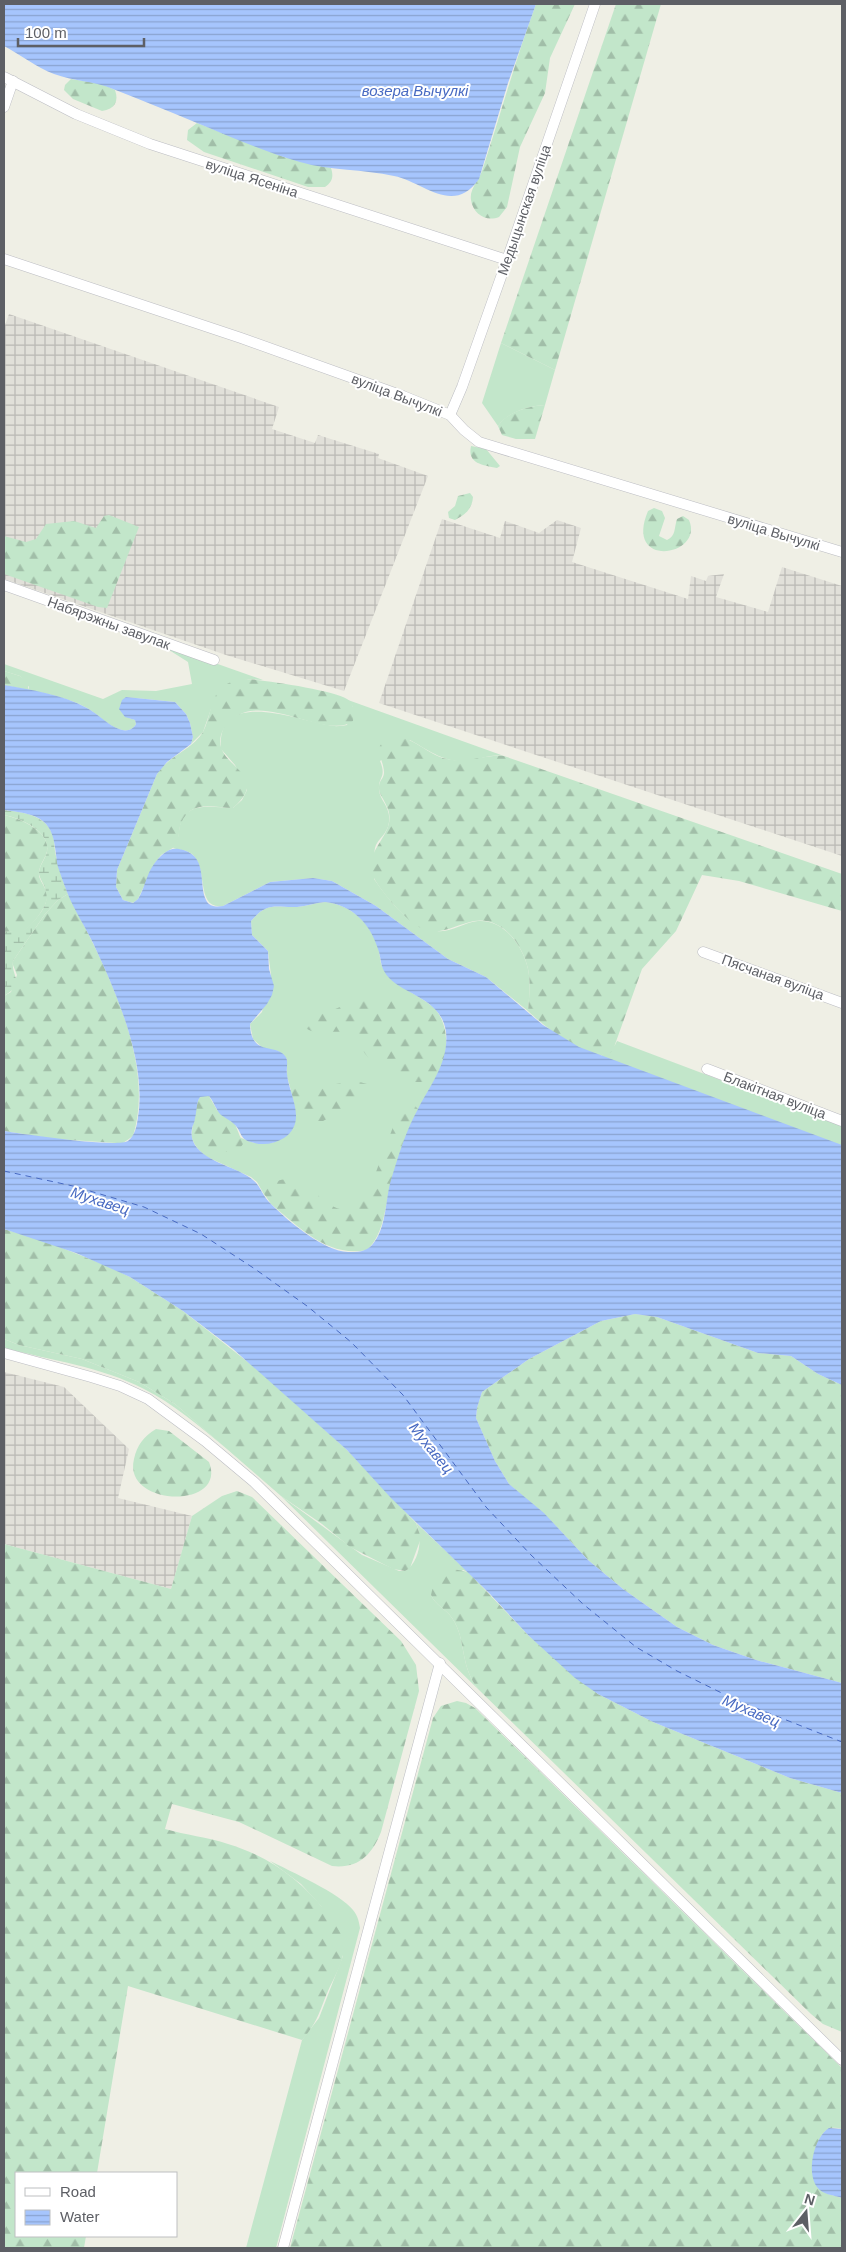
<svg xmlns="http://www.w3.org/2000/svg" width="846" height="2252" font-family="Helvetica,sans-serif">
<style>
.industrial{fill:url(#industrial-grid)}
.grass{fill:#c2e6ca}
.forest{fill:url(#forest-firs)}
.wetland{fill:url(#wetland-marsh)}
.water{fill:url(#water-rules);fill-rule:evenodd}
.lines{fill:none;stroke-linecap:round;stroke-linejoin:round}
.ferry{stroke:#486ac2;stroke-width:1;stroke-dasharray:6 5;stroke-linecap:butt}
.minor-casing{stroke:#bcbdc3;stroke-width:11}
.minor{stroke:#fff;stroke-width:10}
.labels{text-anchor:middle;stroke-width:4;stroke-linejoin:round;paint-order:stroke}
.street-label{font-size:14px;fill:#5d5f65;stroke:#fff}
.water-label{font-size:15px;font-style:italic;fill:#486ac2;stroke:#fff}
</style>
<defs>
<pattern id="industrial-grid" width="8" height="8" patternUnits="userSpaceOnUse" patternTransform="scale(1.25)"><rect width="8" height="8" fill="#e1e0d9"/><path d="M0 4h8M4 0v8" fill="none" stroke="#bab9b4"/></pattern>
<pattern id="forest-firs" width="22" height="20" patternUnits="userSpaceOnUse" patternTransform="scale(1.25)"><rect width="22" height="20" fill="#c2e6ca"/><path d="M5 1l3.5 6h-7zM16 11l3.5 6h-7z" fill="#a1bea8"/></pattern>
<pattern id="wetland-marsh" width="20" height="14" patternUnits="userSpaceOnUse" patternTransform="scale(1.25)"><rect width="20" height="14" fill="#c2e6ca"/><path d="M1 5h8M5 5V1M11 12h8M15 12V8" fill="none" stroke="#a1bea8"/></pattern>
<pattern id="water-rules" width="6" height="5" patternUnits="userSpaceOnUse" patternTransform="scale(1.25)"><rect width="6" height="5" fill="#a6c5fd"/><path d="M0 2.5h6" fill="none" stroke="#8aa3d0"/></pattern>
</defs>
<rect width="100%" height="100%" fill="#efefe5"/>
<g class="industrial">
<path d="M 9,314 L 279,407 L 272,429 L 315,443 L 318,435 L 379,454 L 378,458 L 428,476 L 344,691 L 226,655 L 4,579 L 4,328 Z"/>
<path d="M 442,519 L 500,538 L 505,521 L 539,533 L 557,520 L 581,528 L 572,562 L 688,599 L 691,576 L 706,581 L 708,576 L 724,574 L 716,597 L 768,612 L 782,567 L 842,586 L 842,856 L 379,703 Z"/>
<path d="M 4,1372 L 64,1387 L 129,1449 L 118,1498 L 192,1516 L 171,1589 L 4,1544 Z"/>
</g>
<g class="grass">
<path d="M 501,343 L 555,370 L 545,405 C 528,406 508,412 498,426 L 482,403 Z"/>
<path d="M 158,643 L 263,680 L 246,679 L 211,709 L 203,732 L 191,744 L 193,737 L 190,723 L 186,714 L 175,702 L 126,697 L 129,718 L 135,720 L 136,724 C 133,730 126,732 119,729 C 108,726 98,714 87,708 C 69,698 48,694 28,690 L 29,687 L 20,676 L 4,671 L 4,664 L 103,699 L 122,690 L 156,691 L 192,684 L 188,662 Z"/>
<path d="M 348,700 L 504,756 C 491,754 481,759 469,761 C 446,764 428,750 410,740 L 380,761 C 387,778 378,776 379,790 C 380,801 391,807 389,822 C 388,834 377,839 375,848 C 373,858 375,869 374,879 C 389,900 409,928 437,931 C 451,933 464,922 478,921 C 504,919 523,946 528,969 C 531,983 529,998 528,1011 L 486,977 L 448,959 L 376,906 L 332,881 L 313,878 L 270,882 L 223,906 C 195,910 209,869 192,854 C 187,850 179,850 173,848 C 178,843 178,837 179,831 C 183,799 212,808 233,808 L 242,800 L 247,790 L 235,765 L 221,749 C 216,687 297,720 328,725 C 335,727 341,726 347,725 L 353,707 Z"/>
<path d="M 325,902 C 352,905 371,923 379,950 C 380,956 380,963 383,968 C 392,984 414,993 428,1003 L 444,1059 L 439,1072 L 412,1121 L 391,1181 L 381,1226 L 265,1196 L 257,1182 L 251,1177 L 205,1156 L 198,1149 L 195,1120 L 254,1143 L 273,1143 L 294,1102 L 287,1076 L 287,1059 L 278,1051 L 264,1049 L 253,1039 L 250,1024 L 262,1012 L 271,975 L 268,951 L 252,935 L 251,921 C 268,901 276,908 297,907 C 307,906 315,903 325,902 Z"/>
<path d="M 617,1041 L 842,1126 L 842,1146 L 597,1055 L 601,1056 L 615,1045 Z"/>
<path d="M 4,1339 L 19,1345 L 82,1359 L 139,1382 L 175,1404 L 226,1448 C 200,1427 174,1404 144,1389 C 102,1367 50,1360 4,1348 Z"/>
<path d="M 281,1496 L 362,1555 L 399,1571 L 405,1571 C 420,1562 423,1537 416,1523 L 468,1572 L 463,1570 L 431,1595 C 435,1605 446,1609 452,1618 C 467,1639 459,1666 479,1690 Z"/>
<path d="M 270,1861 C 290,1871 341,1894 353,1910 C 358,1916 359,1922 360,1928 L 276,2248 L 246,2248 L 302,2040 L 319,2018 L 343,1956 L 321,1906 L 301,1884 Z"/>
</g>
<g class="forest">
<path d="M 536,4 L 575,4 L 550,58 L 545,93 L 520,147 L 507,207 L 499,217 C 486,222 473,214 471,200 C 469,189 480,179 483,168 C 501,113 516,58 536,4 Z"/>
<path d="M 616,4 L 661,4 L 555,370 L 501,343 Z"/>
<path d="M 71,79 L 102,84 L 115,90 C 119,101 115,109 102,111 L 73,99 L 64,90 L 65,85 Z"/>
<path d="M 197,123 L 284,157 L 331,168 C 334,177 332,182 325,187 L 308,187 L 204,152 L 187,140 L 188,130 Z"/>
<path d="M 545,405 L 535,439 L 516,439 L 502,435 L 498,426 C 507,412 528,406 545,405 Z"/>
<path d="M 471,446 L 486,449 L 500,466 L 497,468 C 483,465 467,464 471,446 Z"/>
<path d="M 470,493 L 473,497 C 472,509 466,514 455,520 L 449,518 L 448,512 L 455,506 L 458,496 Z"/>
<path d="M 654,508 L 662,511 L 665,518 L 659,536 L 667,540 C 676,536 674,528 677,519 L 683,516 L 689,520 C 705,556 623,570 648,511 Z"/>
<path d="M 109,515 L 139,527 L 107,608 L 98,607 L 4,574 L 4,536 L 26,542 L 36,539 L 46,524 L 74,521 L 96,528 L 104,516 Z"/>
<path d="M 4,671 L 20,676 L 28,683 L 28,690 L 4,685 Z"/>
<path d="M 246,679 C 265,680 333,690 347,699 C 355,704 354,713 353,721 C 327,740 267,694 235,717 C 229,721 223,728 221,735 C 212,767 274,772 233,808 C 213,808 192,799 181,823 C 178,830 180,838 176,846 L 161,855 L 155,863 L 138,899 L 133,903 L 123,900 L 116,887 L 117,870 L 157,774 C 168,756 192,750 203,732 C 211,717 210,696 224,686 C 230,681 239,680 246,679 Z"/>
<path d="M 390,736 C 411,735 423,751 443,758 C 465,765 483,754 504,756 L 842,874 L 842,911 L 739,881 L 702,875 L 676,931 L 642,969 L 613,1050 C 596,1070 542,1024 528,1011 C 529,998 531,983 528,969 C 523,945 502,916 474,921 C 458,924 442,935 426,930 C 411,927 383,894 375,880 C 358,850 400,835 387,807 C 384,798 376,792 380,782 C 382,778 384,777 384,772 C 383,755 370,750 390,736 Z"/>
<path d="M 4,815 C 20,818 55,833 46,855 C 43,861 38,868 39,876 C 41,884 48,889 47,898 C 46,908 32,926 23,931 C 17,933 10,931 4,932 Z"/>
<path d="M 68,894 C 102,961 157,1060 133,1136 L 123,1143 L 116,1143 L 55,1139 L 4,1131 L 4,996 L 11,992 L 17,975 L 13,965 L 13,961 L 45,914 L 58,900 Z"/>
<path d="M 399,997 C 409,998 421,998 429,1004 C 458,1022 450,1095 407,1080 C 399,1078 396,1071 389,1067 C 381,1063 372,1063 366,1055 C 360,1048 360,1038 351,1034 C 337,1027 310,1040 302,1023 L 304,1017 L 328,1012 L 352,1002 Z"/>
<path d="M 356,1081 L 367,1084 L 369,1088 L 364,1099 L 323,1121 L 308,1121 L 297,1114 L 291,1091 C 298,1083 305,1091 314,1092 L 329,1085 Z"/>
<path d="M 204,1095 L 209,1096 L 217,1110 L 235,1124 L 243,1144 L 238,1151 L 210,1153 L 198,1149 C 196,1146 193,1142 192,1138 C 191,1131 196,1103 200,1096 Z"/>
<path d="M 411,1102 L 418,1109 C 407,1132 397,1157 391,1182 C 385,1205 385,1233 367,1250 C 328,1258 299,1227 271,1204 L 263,1192 C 308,1144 329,1248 368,1193 L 401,1106 Z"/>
<path d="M 4,1229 L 47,1242 L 105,1265 L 130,1277 L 183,1311 L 263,1374 L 347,1450 L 416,1523 L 421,1538 L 410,1568 L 405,1571 L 393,1569 L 350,1547 L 322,1524 L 281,1496 L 175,1404 L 139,1382 L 82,1359 L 19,1345 L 4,1339 Z"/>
<path d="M 635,1314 L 657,1317 L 758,1353 L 791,1356 L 818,1374 L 842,1385 L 842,1683 L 756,1660 L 713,1645 L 677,1627 L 623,1589 L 588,1560 L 556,1526 L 509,1484 L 495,1461 L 476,1418 L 477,1408 L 482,1392 L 529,1359 L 601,1321 Z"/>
<path d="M 156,1429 L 169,1431 L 209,1462 C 228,1510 122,1507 134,1459 C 137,1445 144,1436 156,1429 Z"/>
<path d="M 237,1491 L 252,1497 L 401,1641 L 416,1665 L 419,1691 L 381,1832 C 372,1855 358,1869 332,1866 L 239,1822 L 172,1804 L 165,1829 C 186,1835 207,1837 228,1844 C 268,1856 300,1879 326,1912 C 334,1922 345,1935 344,1948 C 343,1964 334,1977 328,1991 C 319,2012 318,2022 302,2040 L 128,1986 L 97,2173 L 16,2173 L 16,2236 L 86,2236 L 84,2248 L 4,2248 L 4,1544 L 171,1589 L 192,1516 L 222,1496 Z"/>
<path d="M 453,1569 L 468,1572 L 529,1636 L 598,1694 L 653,1722 L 790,1778 L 842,1793 L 842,2032 L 823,2024 L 811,2014 L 479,1690 C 459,1666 467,1639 452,1618 C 446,1609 435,1605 431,1595 L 433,1586 Z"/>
<path d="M 457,1701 L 466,1703 L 475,1708 L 842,2068 L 842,2129 C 825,2124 820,2136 815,2151 L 828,2194 L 842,2198 L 842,2248 L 290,2248 L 433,1718 L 441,1706 Z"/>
</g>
<path class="wetland" d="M 4,810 C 21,812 44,814 52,833 C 55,840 54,849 56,856 C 59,869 63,882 68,894 L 58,900 L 45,914 L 13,961 C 11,979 27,982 4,996 L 4,932 L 24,930 C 34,922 50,906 46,892 C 45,885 40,880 39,874 C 39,865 45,860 47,852 C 51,831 20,818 4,815 Z"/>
<g class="water">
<path d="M 4,4 L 536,4 L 508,83 L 479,179 C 453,216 424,182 394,176 C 363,169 331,171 300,162 C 265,152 231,137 197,123 C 169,111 141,100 113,89 C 94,81 73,81 54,74 C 36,67 21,55 4,46 Z"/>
<path d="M 4,685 C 31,690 62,694 87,708 C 98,714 108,725 119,729 C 126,732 133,730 136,724 L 135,720 L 125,717 L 119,709 L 122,700 L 126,697 L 175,702 L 186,714 L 190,723 L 193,737 L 191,744 L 167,762 L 157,774 L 117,870 L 116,887 L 123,900 L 133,903 L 138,899 C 145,888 146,875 154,864 C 160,856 168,847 179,849 C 209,854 198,884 206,900 C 209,907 217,907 223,906 L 270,882 L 313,878 L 332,881 L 376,906 L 448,959 L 486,977 L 543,1025 L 579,1047 L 842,1145 L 842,1385 L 818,1374 L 791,1356 L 758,1353 L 657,1317 L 635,1314 L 601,1321 L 529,1359 L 482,1392 L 477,1408 L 476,1418 L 495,1461 L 509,1484 L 544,1513 L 588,1560 L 623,1589 L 677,1627 L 713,1645 L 756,1660 L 842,1683 L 842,1793 L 790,1778 L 653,1722 L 598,1694 L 575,1678 L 529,1636 L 490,1594 L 391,1498 L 347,1450 L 233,1349 L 183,1311 L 130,1277 L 76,1253 L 4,1229 L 4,1131 C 23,1134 115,1148 128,1141 C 135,1136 137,1125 138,1117 C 147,1062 116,992 93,943 C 85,926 74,910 67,892 C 64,884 61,876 58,867 C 55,853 56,835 46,824 C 36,813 18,812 4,810 ZM 325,902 C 352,905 370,923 378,949 C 381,956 380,964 384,971 C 397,995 441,995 446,1032 C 449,1062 431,1084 418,1109 C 406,1130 398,1157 391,1180 C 385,1200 387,1228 372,1245 C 366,1252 357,1252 348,1252 C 324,1251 289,1222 272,1205 C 258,1192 263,1183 242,1173 C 225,1164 187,1155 192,1129 C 192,1126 195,1122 195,1118 C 197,1111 196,1103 200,1097 L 209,1096 C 214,1102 216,1110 221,1115 C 225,1118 230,1120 234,1124 C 242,1131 239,1139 251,1142 C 263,1146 274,1144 284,1138 C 308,1122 289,1095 287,1074 C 286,1068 289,1060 285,1056 C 276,1043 251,1057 250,1024 L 267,1004 L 272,995 L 274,986 L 269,969 L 268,951 L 252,935 L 251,921 C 268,901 276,908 297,907 C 307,906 315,903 325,902 Z"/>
<path d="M 829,2128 L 842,2129 L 842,2198 C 834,2195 823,2195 817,2187 C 806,2172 814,2137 829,2128 Z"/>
</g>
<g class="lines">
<path class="ferry" d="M 4,1171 L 73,1186 L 144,1207 L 201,1234 L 255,1269 L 307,1306 L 351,1342 L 403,1395 L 486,1507 L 531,1555 L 583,1604 L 636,1647 L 677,1671 L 738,1701 L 842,1742"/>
<defs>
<g id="minor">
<path d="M 4,77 L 76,114 L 150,144 L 507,260"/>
<path d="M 4,107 L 13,81"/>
<path d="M 4,259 L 241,338 L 403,396 L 450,415 L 464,430 L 479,442 L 842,552"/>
<path d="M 450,415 L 462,387 L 507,260 L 595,4"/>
<path d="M 4,585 L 214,660"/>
<path d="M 703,952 L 842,1003"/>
<path d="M 707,1069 L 842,1121"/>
<path d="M 4,1353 L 91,1377 L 120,1386 L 148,1399 L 205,1441 L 254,1482 L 842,2060"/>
<path d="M 283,2248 L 440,1663"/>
</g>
</defs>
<use href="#minor" class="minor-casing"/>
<use href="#minor" class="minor"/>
</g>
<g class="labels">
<g class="street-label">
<text transform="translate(252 178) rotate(18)" y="5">вуліца Ясеніна</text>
<text transform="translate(524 210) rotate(-71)" y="5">Медыцынская вуліца</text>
<text transform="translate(397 395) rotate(21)" y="5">вуліца Вычулкі</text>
<text transform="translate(774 532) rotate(17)" y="5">вуліца Вычулкі</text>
<text transform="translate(109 623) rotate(20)" y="5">Набярэжны завулак</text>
<text transform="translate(773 977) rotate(20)" y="5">Пясчаная вуліца</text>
<text transform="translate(775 1095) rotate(21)" y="5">Блакітная вуліца</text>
</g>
<g class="water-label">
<text x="415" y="96">возера Вычулкі</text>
<text transform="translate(100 1201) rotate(18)" y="5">Мухавец</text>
<text transform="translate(431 1448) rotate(51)" y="5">Мухавец</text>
<text transform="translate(751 1711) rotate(23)" y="5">Мухавец</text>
</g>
</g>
<rect width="846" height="2252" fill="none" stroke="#5d5f65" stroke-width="10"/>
<rect x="15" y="2172" width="162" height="65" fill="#ffffff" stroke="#bebfc1"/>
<rect x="25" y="2188" width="25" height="8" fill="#ffffff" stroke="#bebfc1"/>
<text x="60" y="2197" font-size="15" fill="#5d5f65">Road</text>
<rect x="25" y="2210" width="25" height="15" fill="url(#water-rules)" stroke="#bebfc1"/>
<text x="60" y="2222" font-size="15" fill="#5d5f65">Water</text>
<g transform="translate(806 2212) rotate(17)" stroke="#ffffff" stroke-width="4" paint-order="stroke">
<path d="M0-4L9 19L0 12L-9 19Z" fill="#5d5f65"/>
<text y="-8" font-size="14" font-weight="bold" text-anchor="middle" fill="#5d5f65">N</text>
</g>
<path d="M18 38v8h126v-8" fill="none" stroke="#5d5f65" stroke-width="2.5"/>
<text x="25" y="38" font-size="15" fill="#5d5f65" stroke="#ffffff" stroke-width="4" paint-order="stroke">100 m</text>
</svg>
